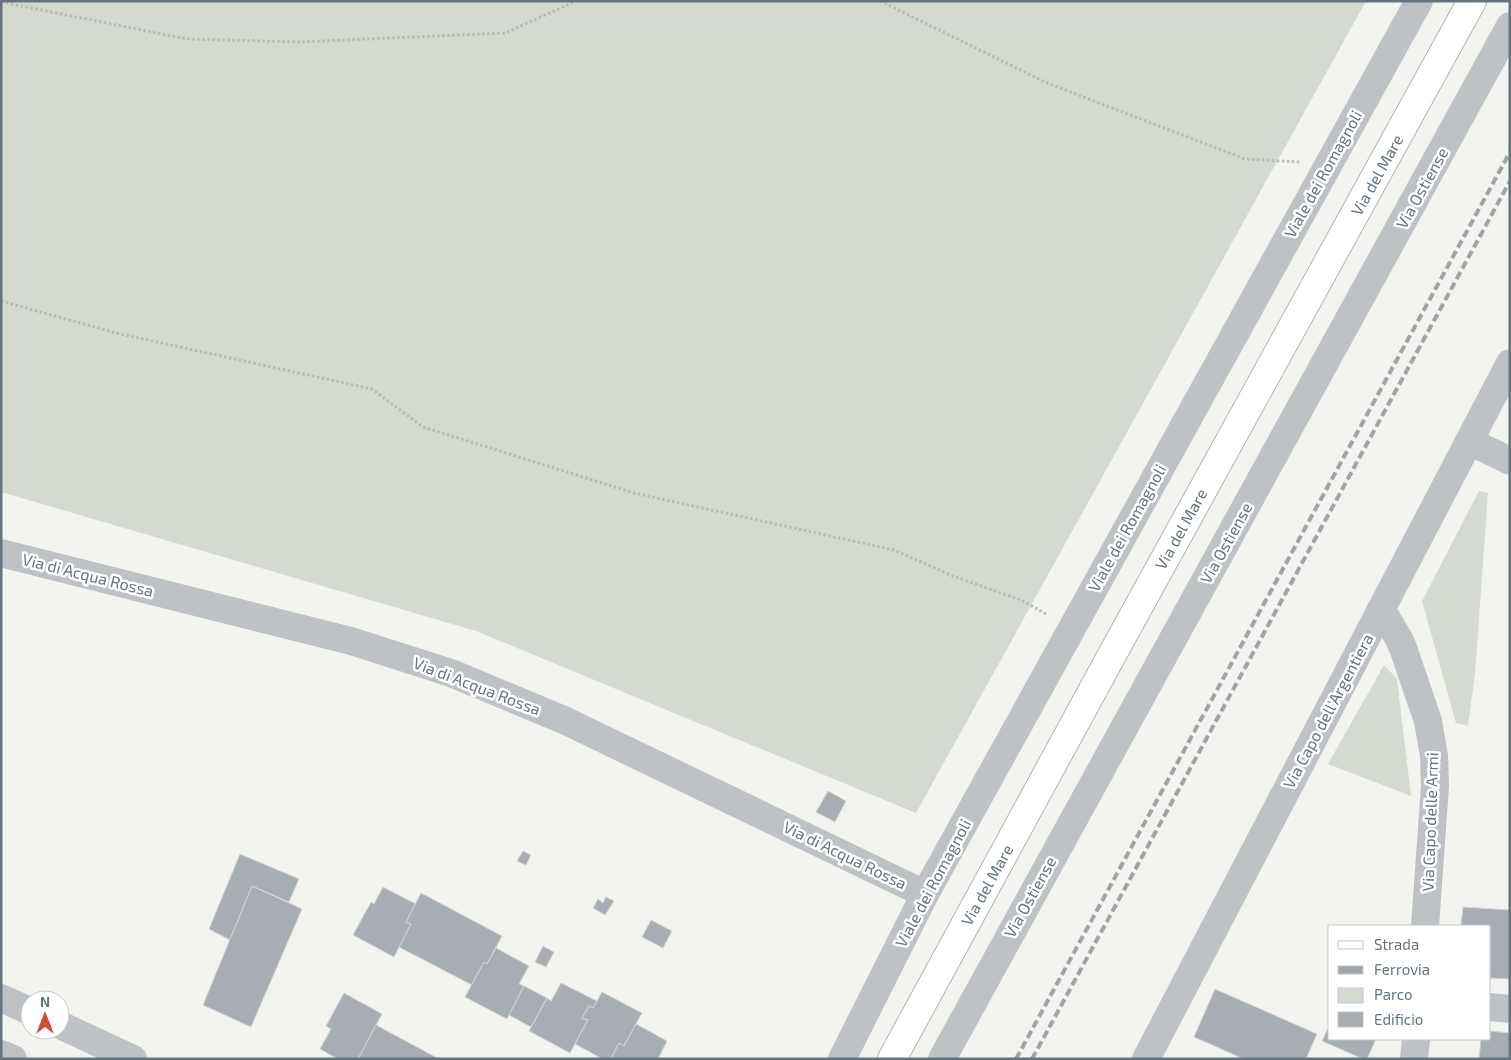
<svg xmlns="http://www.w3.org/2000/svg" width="1511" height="1060" font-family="'Exo 2',sans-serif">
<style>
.green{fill:#d5dad1}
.building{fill:#a7adb2;stroke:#d4d4d2}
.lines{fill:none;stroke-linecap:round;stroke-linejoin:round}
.secondary-casing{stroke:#b1b6b9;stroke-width:30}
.path{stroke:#b8bbbc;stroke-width:3;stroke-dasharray:2.5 2.5;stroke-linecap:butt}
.minor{stroke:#bfc2c5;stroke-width:28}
.tertiary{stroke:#bfc2c5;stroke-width:28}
.secondary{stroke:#fff;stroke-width:28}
.rail{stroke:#9ea4a8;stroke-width:4;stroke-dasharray:8 4;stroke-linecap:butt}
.labels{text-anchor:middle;stroke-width:5;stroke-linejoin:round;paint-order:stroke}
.street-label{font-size:16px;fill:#65747e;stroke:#fff}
</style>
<rect width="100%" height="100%" fill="#f3f3f0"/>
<g class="green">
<path d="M 1,1 L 1366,1 L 916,813 L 476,631 L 1,492 Z"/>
<path d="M 1479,491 L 1488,493 L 1475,674 L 1468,726 L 1456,723 L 1422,601 Z"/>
<path d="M 1384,665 L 1397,679 L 1411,796 L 1328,764 Z"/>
</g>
<g class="building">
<path d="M 828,791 L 846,801 L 835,822 L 816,812 Z"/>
<path d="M 523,851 L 531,855 L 526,865 L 517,861 Z"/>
<path d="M 240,854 L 299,879 L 289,902 L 252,886 L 230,940 L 209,929 Z"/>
<path d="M 252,886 L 302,909 L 251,1027 L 203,1005 Z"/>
<path d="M 383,887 L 416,904 L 406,922 L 411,924 L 394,957 L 353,935 L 371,902 L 374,904 Z"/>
<path d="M 421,893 L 502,936 L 487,964 L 484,962 L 472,985 L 399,947 L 411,924 L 406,922 Z"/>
<path d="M 606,897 L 614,901 L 605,915 L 593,908 L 598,899 L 603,903 Z"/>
<path d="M 1463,907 L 1510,910 L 1510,979 L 1490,978 L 1490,926 L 1461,926 Z"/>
<path d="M 651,920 L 672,931 L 663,948 L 642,937 Z"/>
<path d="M 543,946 L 554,952 L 546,967 L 535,962 Z"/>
<path d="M 496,948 L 529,966 L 519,984 L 524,986 L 507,1019 L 465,997 L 484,962 L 487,964 Z"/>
<path d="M 561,983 L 597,1001 L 593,1008 L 589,1006 L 582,1018 L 588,1020 L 570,1053 L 529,1031 L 547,998 L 551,1001 Z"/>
<path d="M 524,986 L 547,998 L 531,1027 L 509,1015 Z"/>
<path d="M 1215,989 L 1317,1034 L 1306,1059 L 1244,1059 L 1194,1037 Z"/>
<path d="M 602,992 L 642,1013 L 624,1046 L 619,1043 L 611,1059 L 603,1059 L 575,1044 L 588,1020 L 582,1018 L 589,1006 L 593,1008 Z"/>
<path d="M 344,993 L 382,1014 L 358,1059 L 338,1059 L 320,1049 L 331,1029 L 326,1026 Z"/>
<path d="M 636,1024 L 667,1041 L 658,1059 L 611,1059 L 619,1043 L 624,1046 Z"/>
<path d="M 1330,1024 L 1330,1039 L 1376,1039 L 1367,1059 L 1363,1059 L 1322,1041 Z"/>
<path d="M 376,1025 L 439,1059 L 358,1059 Z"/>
<path d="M 1490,1031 L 1510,1033 L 1510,1059 L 1479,1059 L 1481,1039 L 1490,1039 Z"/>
</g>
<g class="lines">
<defs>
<path id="secondary" d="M 892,1059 L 1113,653 L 1472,1"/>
</defs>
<use href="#secondary" class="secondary-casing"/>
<g class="path">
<path d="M 880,1 L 1047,83 L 1245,159 L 1299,162"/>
<path d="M 1,2 L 187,39 L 298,42 L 505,33 L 576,1"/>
<path d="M 1,301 L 116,333 L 372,389 L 423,427 L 634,493 L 894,550 L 953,576 L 1021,600 L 1048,615"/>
</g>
<g class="minor">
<path d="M 1469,441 L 1510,461"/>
<path d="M 1381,609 L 1399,639 L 1403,648 L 1428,721 L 1434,756 L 1435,786 L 1425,926"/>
<path d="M 1,998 L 30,1011"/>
<path d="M 1490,1007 L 1510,1009"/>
<path d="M 60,1025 L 133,1059"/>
<path d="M 842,1059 L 925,894"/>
<path d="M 1146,1059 L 1510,363"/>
<path d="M 1414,1059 L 1416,1039"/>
</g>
<g class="tertiary">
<path d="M 1,553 L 351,641 L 451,673 L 566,721 L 925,894 L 1419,1"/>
<path d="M 1,1054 L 13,1059"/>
<path d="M 942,1059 L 1510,26"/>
</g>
<use href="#secondary" class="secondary"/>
<g class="rail">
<path d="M 1016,1059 L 1510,152"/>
<path d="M 1032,1059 L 1510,181"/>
</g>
</g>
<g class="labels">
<g class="street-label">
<text transform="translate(1323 174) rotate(-61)" y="6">Viale dei Romagnoli</text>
<text transform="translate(1377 175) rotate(-61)" y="6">Via del Mare</text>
<text transform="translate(1422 188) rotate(-61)" y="6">Via Ostiense</text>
<text transform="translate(1127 528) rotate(-61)" y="6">Viale dei Romagnoli</text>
<text transform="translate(1181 529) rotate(-61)" y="6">Via del Mare</text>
<text transform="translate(1226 543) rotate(-61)" y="6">Via Ostiense</text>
<text transform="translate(88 575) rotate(14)" y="6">Via di Acqua Rossa</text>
<text transform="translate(477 686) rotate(21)" y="6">Via di Acqua Rossa</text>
<text transform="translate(1328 711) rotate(-62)" y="6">Via Capo dell'Argentiera</text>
<text transform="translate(1430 822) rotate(-88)" y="6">Via Capo delle Armi</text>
<text transform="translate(845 855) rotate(26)" y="6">Via di Acqua Rossa</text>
<text transform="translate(933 883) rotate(-62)" y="6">Viale dei Romagnoli</text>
<text transform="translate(987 885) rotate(-61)" y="6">Via del Mare</text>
<text transform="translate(1030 897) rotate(-61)" y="6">Via Ostiense</text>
</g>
</g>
<rect width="1511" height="1060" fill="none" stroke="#65747e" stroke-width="5"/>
<rect x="1328" y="925" width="162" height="115" fill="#ffffff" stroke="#c1c7cb"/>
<rect x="1338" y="941" width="25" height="8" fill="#ffffff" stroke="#c1c7cb"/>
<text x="1374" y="950" font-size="15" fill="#65747e">Strada</text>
<rect x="1338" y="966" width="25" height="8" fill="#9ea4a8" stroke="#c1c7cb"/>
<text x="1374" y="975" font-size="15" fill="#65747e">Ferrovia</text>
<rect x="1338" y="988" width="25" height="15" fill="#d5dad1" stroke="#c1c7cb"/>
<text x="1374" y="1000" font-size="15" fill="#65747e">Parco</text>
<rect x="1338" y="1012" width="25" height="15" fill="#a7adb2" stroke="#c1c7cb"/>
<text x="1374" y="1025" font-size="15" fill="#65747e">Edificio</text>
<g transform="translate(45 1015)"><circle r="24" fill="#ffffff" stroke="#c1c7cb"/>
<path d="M0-4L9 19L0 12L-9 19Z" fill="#d24d31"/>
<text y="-8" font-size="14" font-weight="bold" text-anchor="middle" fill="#65747e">N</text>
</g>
</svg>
